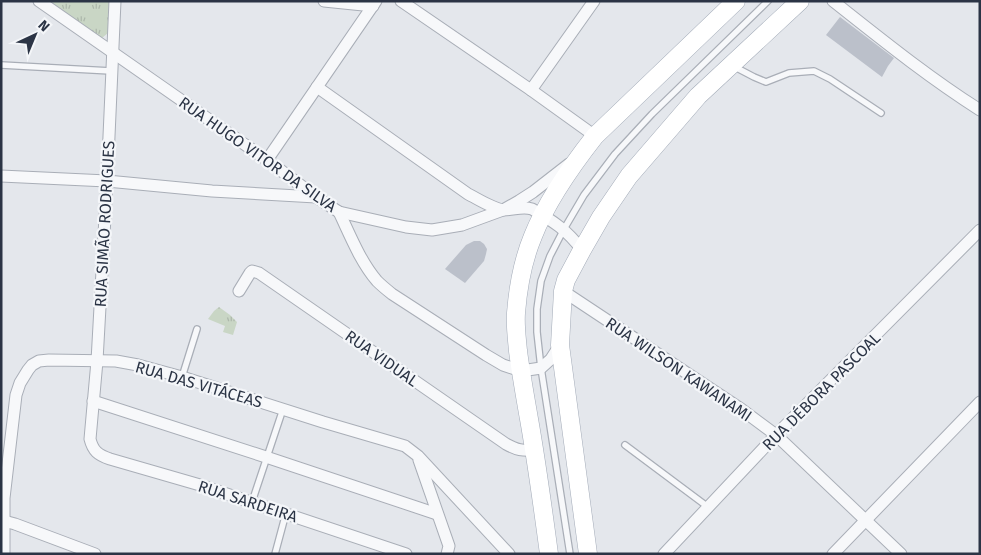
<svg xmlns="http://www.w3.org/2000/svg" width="981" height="555" font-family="'Fira Sans',sans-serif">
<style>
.park{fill:url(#park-tufts)}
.building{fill:#bbc0ca}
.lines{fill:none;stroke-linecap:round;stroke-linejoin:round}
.lane-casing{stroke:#a9aeb7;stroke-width:8}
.street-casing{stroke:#a9aeb7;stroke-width:13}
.primary-casing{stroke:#a3abb8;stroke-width:19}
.lane{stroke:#f7f8fa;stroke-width:5.5}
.street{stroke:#f7f8fa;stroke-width:11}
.primary{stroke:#fff;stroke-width:18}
.labels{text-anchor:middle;stroke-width:4.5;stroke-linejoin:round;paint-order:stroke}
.street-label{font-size:16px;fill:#2b3445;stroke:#f4f6f9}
</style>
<defs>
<pattern id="park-tufts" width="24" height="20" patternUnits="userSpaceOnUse" patternTransform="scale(1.25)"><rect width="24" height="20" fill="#c9d6c5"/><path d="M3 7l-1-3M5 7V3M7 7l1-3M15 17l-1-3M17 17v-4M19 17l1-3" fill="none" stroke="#adb8ab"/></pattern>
</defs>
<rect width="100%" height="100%" fill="#e4e7ec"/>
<g class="park">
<path d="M 42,1 L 110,1 L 108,33 L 102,38 L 99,39 Z"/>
<path d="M 219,307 L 230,315 L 237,322 L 233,335 L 223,332 L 225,326 L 208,319 L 214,311 Z"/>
</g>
<g class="building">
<path d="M 840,17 L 894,58 L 888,66 L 882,77 L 826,35 Z"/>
<path d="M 474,241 L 480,241 L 484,244 L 487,249 L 486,254 L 484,261 L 465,283 L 445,269 L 466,245 Z"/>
</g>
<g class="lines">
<defs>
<g id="lane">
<path d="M 1,65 L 111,71"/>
<path d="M 733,66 L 754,77 L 766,82 L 789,73 L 814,71 L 830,79 L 881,113"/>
<path d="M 182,377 L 197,329"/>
<path d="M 625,445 L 708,507"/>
<path d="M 252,502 L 283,409"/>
<path d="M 275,554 L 286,513"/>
<path d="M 570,554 L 541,368 L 537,332 L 537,309 L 541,281 L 550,256 L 564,229 L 584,195 L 615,154 L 652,114 L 768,1"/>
</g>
<g id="street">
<path d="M 39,1 L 267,160 L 316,197 L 339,212 L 406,227 L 432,230 L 462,225 L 503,210 L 519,201 L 533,192 L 569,164"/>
<path d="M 115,1 L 107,181 L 97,361 L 90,439 C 93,451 98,455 110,459 L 200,485 L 406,554"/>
<path d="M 324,1 L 373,6"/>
<path d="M 401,1 L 531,90 L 595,136"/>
<path d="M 833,1 C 881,39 928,77 980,110"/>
<path d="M 317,87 L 468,194 C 478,199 493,209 504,210 C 514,210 522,206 532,209 C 553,221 567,230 582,250"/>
<path d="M 531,90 L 594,1"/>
<path d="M 267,160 L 376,1"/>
<path d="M 1,176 L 107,181 L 212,191 L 316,197"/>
<path d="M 339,212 C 350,235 360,261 377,281 C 382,286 387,290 392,294 L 486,355 L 503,365 L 521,371 L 541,368 L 551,359 L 560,345"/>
<path d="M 239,291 L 250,273 L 252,271 L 259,273 L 506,444 C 517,450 522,451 535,450"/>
<path d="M 563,291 L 741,409 L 776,435 L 901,554"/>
<path d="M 93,401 L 266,457 L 437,514"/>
<path d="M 419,460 L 449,546 L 447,554"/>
<path d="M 4,521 L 15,524 L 95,554"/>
<path d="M 4,554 L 4,498 L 16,395 L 20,383 L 28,370 L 32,365 L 39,361 L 49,360 L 116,361 L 138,365 L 182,377 L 323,422 L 405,446 L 418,456 L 509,554"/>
<path d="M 664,554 L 776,435 L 980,230"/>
<path d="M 833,554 L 980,402"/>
</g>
<g id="primary">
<path d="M 549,554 C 543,509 537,464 529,419 C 525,396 521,374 518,351 C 517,339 515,326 516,313 C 518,287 523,260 533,236 C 546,203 573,164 595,136 L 736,1"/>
<path d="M 588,554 L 560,345 L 563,291 L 566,280 L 582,250 L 601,217 L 629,176 L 698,96 L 800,1"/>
</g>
</defs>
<use href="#lane" class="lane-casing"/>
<use href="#street" class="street-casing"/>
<use href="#primary" class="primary-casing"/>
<use href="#lane" class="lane"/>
<use href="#street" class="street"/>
<use href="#primary" class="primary"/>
</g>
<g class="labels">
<g class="street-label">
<text transform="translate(258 154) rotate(35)" y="6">RUA HUGO VITOR DA SILVA</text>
<text transform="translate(104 224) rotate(-87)" y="6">RUA SIMÃO RODRIGUES</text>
<text transform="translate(382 358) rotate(35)" y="6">RUA VIDUAL</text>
<text transform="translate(679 369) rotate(34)" y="6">RUA WILSON KAWANAMI</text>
<text transform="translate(199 384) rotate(16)" y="6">RUA DAS VITÁCEAS</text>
<text transform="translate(821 391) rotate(-45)" y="6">RUA DÉBORA PASCOAL</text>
<text transform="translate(248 501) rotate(18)" y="6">RUA SARDEIRA</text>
</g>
</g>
<rect width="981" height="555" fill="none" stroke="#2b3445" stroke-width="5"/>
<g transform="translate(35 35) rotate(44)" stroke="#f4f6f9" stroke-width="4" paint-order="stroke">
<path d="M0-4L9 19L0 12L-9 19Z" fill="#2b3445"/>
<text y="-8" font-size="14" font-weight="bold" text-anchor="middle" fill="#2b3445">N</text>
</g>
</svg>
